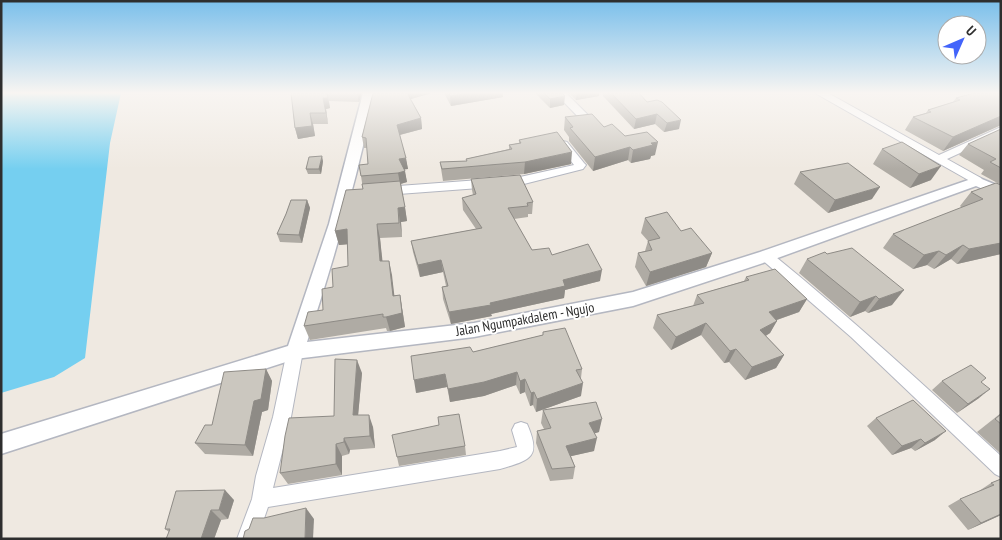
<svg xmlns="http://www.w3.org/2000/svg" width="1002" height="540" font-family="'PT Sans Narrow',sans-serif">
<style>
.water{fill:#75cff0}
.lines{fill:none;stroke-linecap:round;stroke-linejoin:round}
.minor-casing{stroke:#b4b7c1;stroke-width:2}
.tertiary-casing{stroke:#b4b7c1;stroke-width:3}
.minor{fill:#fff;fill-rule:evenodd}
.tertiary{fill:#fff;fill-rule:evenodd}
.wall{fill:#afaba4}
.shaded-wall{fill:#8e8b86}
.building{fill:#cbc7bf;stroke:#8e8b86}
.labels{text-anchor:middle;stroke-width:4;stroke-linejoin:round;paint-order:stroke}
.street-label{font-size:14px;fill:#2e2e2e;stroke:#fff}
</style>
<rect width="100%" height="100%" fill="#efe9e1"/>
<path class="water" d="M 1,93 L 121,93 L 110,143 L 85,358 L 54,377 L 1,393 Z"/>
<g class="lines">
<defs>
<g id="minor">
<path d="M 555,93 L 566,93 L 594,121 L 595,123 L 594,125 L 586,125 Z"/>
<path d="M 815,93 L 828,93 L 939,155 L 1001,127 L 1001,134 L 947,159 L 981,178 L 983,181 L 977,185 Z"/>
<path d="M 563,141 L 567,142 L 584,163 L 586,165 L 583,169 L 520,185 L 385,195 L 379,191 L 385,187 L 520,177 L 574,165 L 558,144 Z"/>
<path d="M 766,251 L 771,253 C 850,317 925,386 1001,456 L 1001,477 L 995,474 L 851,337 L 761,259 L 759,256 L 761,253 Z"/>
<path d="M 295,345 L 301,346 L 303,351 L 291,417 L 273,488 L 500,451 L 517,447 L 512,430 L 515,424 L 521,422 L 527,424 C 542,458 530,460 500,469 L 268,507 L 257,539 L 237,539 L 252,499 L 256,476 L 273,417 L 287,351 L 289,346 Z"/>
</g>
<path id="tertiary" d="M 363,93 L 375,93 C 357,178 334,260 307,342 L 474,323 L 633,292 L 760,252 L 977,177 L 1001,187 L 1001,197 L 976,186 L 772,260 L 633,306 L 474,337 L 295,359 L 1,454 L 1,434 L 288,346 L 329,224 Z"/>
</defs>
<use href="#minor" class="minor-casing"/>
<use href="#tertiary" class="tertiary-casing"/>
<use href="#minor" class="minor"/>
<use href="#tertiary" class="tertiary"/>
</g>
<g class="wall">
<path d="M 291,93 L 362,93 L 359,102 L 329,101 L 330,108 L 326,109 L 328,124 L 313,124 L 315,136 L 298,139 L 295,128 Z"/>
<path d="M 373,93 L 432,93 L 411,99 L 421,118 L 422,129 L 400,135 L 408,169 L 404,169 L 407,182 L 401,184 L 407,221 L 401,222 L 402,237 L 380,238 L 382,261 L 389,261 L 394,295 L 400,295 L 405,327 L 390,331 L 387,331 L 386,328 L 310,340 L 304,326 L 323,310 L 333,287 L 348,266 L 348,244 L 339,245 L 335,231 L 363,189 L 361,176 L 368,164 L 367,148 L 364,148 L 362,137 Z"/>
<path d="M 444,93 L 503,93 L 503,97 L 451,106 Z"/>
<path d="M 535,93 L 562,93 L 564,105 L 550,108 Z"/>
<path d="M 569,93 L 599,93 L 599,96 L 576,100 Z"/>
<path d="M 603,93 L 639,93 L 647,102 L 679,129 L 664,132 L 655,124 L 634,129 L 603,96 Z"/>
<path d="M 1001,93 L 1001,125 L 943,151 L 905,130 L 913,117 L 926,113 L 928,110 L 953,102 L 956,98 Z"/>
<path d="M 565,117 L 604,127 L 625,136 L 655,155 L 651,156 L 650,159 L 631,163 L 628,160 L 593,171 L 569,141 L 569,137 L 564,130 Z"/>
<path d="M 1001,129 L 1001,185 L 981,174 L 984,170 L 959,155 L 968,144 Z"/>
<path d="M 519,140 L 571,164 L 524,174 L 443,181 L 440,162 L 467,161 L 466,159 L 509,149 L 509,145 L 519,143 Z"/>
<path d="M 882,149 L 931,180 L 910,188 L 873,164 Z"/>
<path d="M 323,161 L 321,174 L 308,174 L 306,169 Z"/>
<path d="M 800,172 L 872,199 L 828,213 L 794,184 Z"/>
<path d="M 471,179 L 533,202 L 532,214 L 528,214 L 528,217 L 514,219 L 532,250 L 552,255 L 600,281 L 565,290 L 564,298 L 491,314 L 492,316 L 451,324 L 443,299 L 442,287 L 446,286 L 443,272 L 420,277 L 413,252 L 411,241 L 476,229 L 463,210 L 462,198 L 473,195 L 472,190 Z"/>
<path d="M 1001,185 L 1001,254 L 957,264 L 951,259 L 934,269 L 927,265 L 913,269 L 883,248 L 893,234 L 962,208 L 960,206 L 971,192 Z"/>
<path d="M 307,200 L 310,208 L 302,243 L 280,242 L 277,234 L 286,214 Z"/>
<path d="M 645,218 L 681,231 L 712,253 L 706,267 L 646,286 L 635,267 L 638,253 L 645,251 L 648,241 L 641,233 Z"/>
<path d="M 807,259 L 892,305 L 868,313 L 865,311 L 850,317 L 799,273 Z"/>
<path d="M 746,277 L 807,299 L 799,312 L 777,320 L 770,333 L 766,336 L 784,355 L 776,368 L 745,380 L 729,362 L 724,363 L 701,335 L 671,350 L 653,328 L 657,315 L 693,306 L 697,295 L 744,281 Z"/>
<path d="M 543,332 L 582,369 L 581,378 L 581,396 L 536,412 L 533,405 L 530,406 L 525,392 L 520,394 L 516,385 L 484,396 L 450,402 L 447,387 L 416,393 L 473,352 L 543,335 Z"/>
<path d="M 266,369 L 272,381 L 268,410 L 262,412 L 253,456 L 205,454 L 195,443 Z"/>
<path d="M 362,373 L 358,415 L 373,427 L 375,448 L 350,450 L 349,454 L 342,456 L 342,475 L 288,484 L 280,473 L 334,416 Z"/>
<path d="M 942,381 L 982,382 L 979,398 L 957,413 L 932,390 Z"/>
<path d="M 543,410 L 599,432 L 595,433 L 594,451 L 571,456 L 575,467 L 573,479 L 550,481 L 536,443 L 537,431 L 544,429 L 541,423 Z"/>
<path d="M 1001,413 L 1001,454 L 977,432 Z"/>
<path d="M 876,418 L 935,440 L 915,451 L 911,448 L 892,455 L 867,426 Z"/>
<path d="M 439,425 L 465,446 L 466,455 L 399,466 L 397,457 Z"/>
<path d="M 1001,479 L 1001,515 L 968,530 L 948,506 L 960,499 L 979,491 L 991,483 Z"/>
<path d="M 234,500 L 228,519 L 221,520 L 214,539 L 166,539 L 169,532 L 165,529 Z"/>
</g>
<g class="shaded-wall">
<path d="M 327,93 L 330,108 L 326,109 L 328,124 L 323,98 Z"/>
<path d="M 357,93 L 362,93 L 359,102 Z"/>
<path d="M 406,93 L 432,93 L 407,100 Z"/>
<path d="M 465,93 L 503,93 L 503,97 L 451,106 L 450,96 Z"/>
<path d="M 577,93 L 599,93 L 599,96 L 576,100 Z"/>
<path d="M 565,96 L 564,105 L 550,108 L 550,99 Z"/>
<path d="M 310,113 L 313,124 L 315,136 L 298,139 L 295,128 Z"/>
<path d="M 657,114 L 655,124 L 634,129 L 636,119 Z"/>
<path d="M 1001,116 L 1001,125 L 943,151 L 953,137 Z"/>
<path d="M 421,118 L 422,129 L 399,135 L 397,125 Z"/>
<path d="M 681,120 L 679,129 L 664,132 L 667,123 Z"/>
<path d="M 658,142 L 655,155 L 651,156 L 650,159 L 631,163 L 633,150 L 651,143 Z"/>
<path d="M 630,147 L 628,160 L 593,171 L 595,157 Z"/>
<path d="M 572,152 L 571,164 L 524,174 L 525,162 Z"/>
<path d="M 322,156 L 323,161 L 321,174 L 319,169 Z"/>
<path d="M 406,158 L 408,169 L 401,170 L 399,159 Z"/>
<path d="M 941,166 L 931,180 L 910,188 L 919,174 Z"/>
<path d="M 405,171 L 407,182 L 400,184 L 398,173 Z"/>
<path d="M 880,187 L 872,199 L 828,213 L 835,200 Z"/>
<path d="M 307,200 L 310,208 L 302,243 L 299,235 Z"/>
<path d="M 405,207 L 407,221 L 401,222 L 402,237 L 398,208 Z"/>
<path d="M 377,224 L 380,238 L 384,275 L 380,261 Z"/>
<path d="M 347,229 L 351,244 L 339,245 L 335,231 Z"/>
<path d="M 1001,243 L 1001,254 L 957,264 L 969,249 Z"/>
<path d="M 963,245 L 951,259 L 934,269 L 946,255 Z"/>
<path d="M 939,251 L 927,265 L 913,269 L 924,255 Z"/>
<path d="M 712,253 L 706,267 L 646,286 L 650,272 Z"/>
<path d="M 441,260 L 443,272 L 420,277 L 418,265 Z"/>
<path d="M 389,261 L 392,275 L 396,310 L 393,296 Z"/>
<path d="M 602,270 L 600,281 L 565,290 L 564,298 L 491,314 L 492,316 L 451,324 L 449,312 L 490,303 L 563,280 Z"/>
<path d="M 904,290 L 892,305 L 868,313 L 879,299 Z"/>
<path d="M 400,295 L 405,327 L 390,331 L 386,317 Z"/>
<path d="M 876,296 L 865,311 L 850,317 L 860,302 Z"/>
<path d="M 807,299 L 799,312 L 762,325 L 769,312 Z"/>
<path d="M 777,321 L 770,333 L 753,343 L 760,330 Z"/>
<path d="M 706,323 L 701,335 L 671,350 L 676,337 Z"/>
<path d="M 736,349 L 729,362 L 724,363 L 730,351 Z"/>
<path d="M 784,355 L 776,368 L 745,380 L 752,367 Z"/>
<path d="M 357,360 L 362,373 L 357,427 L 353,415 Z"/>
<path d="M 266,369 L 272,381 L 268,410 L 262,412 L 253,456 L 245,445 L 254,401 Z"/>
<path d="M 517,372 L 516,385 L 484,396 L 450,402 L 448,389 Z"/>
<path d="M 445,374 L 447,387 L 416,393 L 414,380 Z"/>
<path d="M 525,379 L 525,392 L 520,394 L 520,381 Z"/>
<path d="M 583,383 L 581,396 L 536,412 L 537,399 Z"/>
<path d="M 990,389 L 979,398 L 957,413 L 968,404 Z"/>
<path d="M 534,392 L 533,405 L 530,406 L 531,393 Z"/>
<path d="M 369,415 L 373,427 L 375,448 L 370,436 Z"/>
<path d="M 602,419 L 599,432 L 586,436 L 589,423 Z"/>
<path d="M 946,431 L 935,440 L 915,451 L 925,443 Z"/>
<path d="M 344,438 L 350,450 L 349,454 L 344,442 Z"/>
<path d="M 597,438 L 594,451 L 563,458 L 566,446 Z"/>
<path d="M 921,439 L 911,448 L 892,455 L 902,446 Z"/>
<path d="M 336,444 L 342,456 L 342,475 L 336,464 Z"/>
<path d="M 225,490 L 234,500 L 228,519 L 219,510 Z"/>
<path d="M 306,508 L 314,519 L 313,539 L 305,539 Z"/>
<path d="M 211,510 L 221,520 L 214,539 L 201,539 Z"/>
<path d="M 1001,514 L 1001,515 L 968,530 L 981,523 Z"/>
</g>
<g class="building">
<path d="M 291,93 L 327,93 L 328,98 L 323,98 L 326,113 L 310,113 L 312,126 L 295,128 Z"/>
<path d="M 373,93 L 407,93 L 421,118 L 397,125 L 406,158 L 399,159 L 405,171 L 398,173 L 361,176 L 359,165 L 368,164 L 366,138 L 362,137 Z"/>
<path d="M 449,93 L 465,93 L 450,96 Z"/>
<path d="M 544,93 L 562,93 L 565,96 L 550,99 Z"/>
<path d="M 611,93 L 639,93 L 647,102 L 657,100 L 662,102 L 681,120 L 667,123 L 657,114 L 636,119 Z"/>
<path d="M 974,93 L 1001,93 L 1001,116 L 953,137 L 913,117 L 931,112 L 928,110 L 960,100 L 956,98 Z"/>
<path d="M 592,114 L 604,127 L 612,124 L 625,136 L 647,132 L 658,142 L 651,143 L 653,145 L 633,150 L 630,147 L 595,157 L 570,128 L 573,127 L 565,117 Z"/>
<path d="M 1001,129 L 1001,168 L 990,162 L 996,159 L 968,144 Z"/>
<path d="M 557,132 L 572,152 L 525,162 L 442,169 L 440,162 L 467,161 L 466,159 L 512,149 L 509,145 L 521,143 L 519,140 Z"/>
<path d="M 902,142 L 941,166 L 919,174 L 882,149 Z"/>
<path d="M 322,156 L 319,169 L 306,169 L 309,157 Z"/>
<path d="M 848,163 L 880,187 L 835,200 L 800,172 Z"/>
<path d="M 520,175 L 533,202 L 527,203 L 528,206 L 508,208 L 532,250 L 549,248 L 552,255 L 588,244 L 602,270 L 563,280 L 565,286 L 490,303 L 491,305 L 449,312 L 442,287 L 448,286 L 441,260 L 418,265 L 411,241 L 482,228 L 462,198 L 476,194 L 471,179 Z"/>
<path d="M 400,181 L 405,207 L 398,208 L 399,223 L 377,224 L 380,261 L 389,261 L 393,296 L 400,295 L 402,313 L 386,317 L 383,317 L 383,314 L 304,326 L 308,312 L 323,310 L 322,289 L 333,287 L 332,269 L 348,266 L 347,229 L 335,231 L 346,190 L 363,189 L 362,184 Z"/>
<path d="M 996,183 L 1001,185 L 1001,243 L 969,249 L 963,245 L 946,255 L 939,251 L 924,255 L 893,234 L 983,199 L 971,192 Z"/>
<path d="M 291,200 L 307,200 L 299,235 L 277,234 L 286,214 Z"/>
<path d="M 667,212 L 681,231 L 691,228 L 712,253 L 650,272 L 638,253 L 652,250 L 648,241 L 660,238 L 645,218 Z"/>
<path d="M 852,248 L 904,290 L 879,299 L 876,296 L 860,302 L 807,259 L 825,252 L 827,254 Z"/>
<path d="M 775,269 L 807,299 L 769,312 L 777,321 L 760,330 L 784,355 L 752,367 L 736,349 L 730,351 L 706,323 L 676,337 L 657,315 L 704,303 L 697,295 L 749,280 L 746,277 Z"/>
<path d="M 565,328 L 582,369 L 576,370 L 583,383 L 537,399 L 534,392 L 531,393 L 525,379 L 520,381 L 517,372 L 484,382 L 448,389 L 445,374 L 414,380 L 411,356 L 470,347 L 473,352 L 543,335 L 543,332 Z"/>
<path d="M 335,359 L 357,360 L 353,415 L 369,415 L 370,436 L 344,438 L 344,442 L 336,444 L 336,464 L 280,473 L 285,436 L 289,418 L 334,416 Z"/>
<path d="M 971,365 L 986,378 L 981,382 L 990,389 L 968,404 L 942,381 Z"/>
<path d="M 266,369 L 261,399 L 254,401 L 245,445 L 195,443 L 205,425 L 212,425 L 224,372 Z"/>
<path d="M 913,400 L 946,431 L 925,443 L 921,439 L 902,446 L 876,418 Z"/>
<path d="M 596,402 L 602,419 L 589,423 L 597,438 L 566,446 L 575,467 L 552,469 L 537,431 L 551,428 L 543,410 Z"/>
<path d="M 459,414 L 465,446 L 397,457 L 392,435 L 439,425 L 438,417 Z"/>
<path d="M 1001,414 L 1001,424 L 995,419 Z"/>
<path d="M 1001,479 L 1001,514 L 981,523 L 960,499 L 994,485 L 991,483 Z"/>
<path d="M 225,490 L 219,510 L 211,510 L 201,539 L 166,539 L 170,529 L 165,529 L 176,491 Z"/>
<path d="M 306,508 L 305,539 L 243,539 L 245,531 L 249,529 L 253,518 L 264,518 Z"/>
</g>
<linearGradient id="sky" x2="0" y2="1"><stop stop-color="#7abfeb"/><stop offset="0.55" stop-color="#f8f5f2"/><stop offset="1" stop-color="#f8f5f2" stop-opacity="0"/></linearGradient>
<rect width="1002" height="169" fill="url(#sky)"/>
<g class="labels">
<g class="street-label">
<text transform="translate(525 319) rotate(-10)" y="5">Jalan Ngumpakdalem - Ngujo</text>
</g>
</g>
<rect width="1002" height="540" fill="none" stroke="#2e2e2e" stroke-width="5"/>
<g transform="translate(962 40) rotate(45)"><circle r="24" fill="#ffffff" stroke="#ababab"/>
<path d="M0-4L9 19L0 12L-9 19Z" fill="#4264fb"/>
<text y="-8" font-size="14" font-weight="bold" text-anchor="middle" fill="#2e2e2e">U</text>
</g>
</svg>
